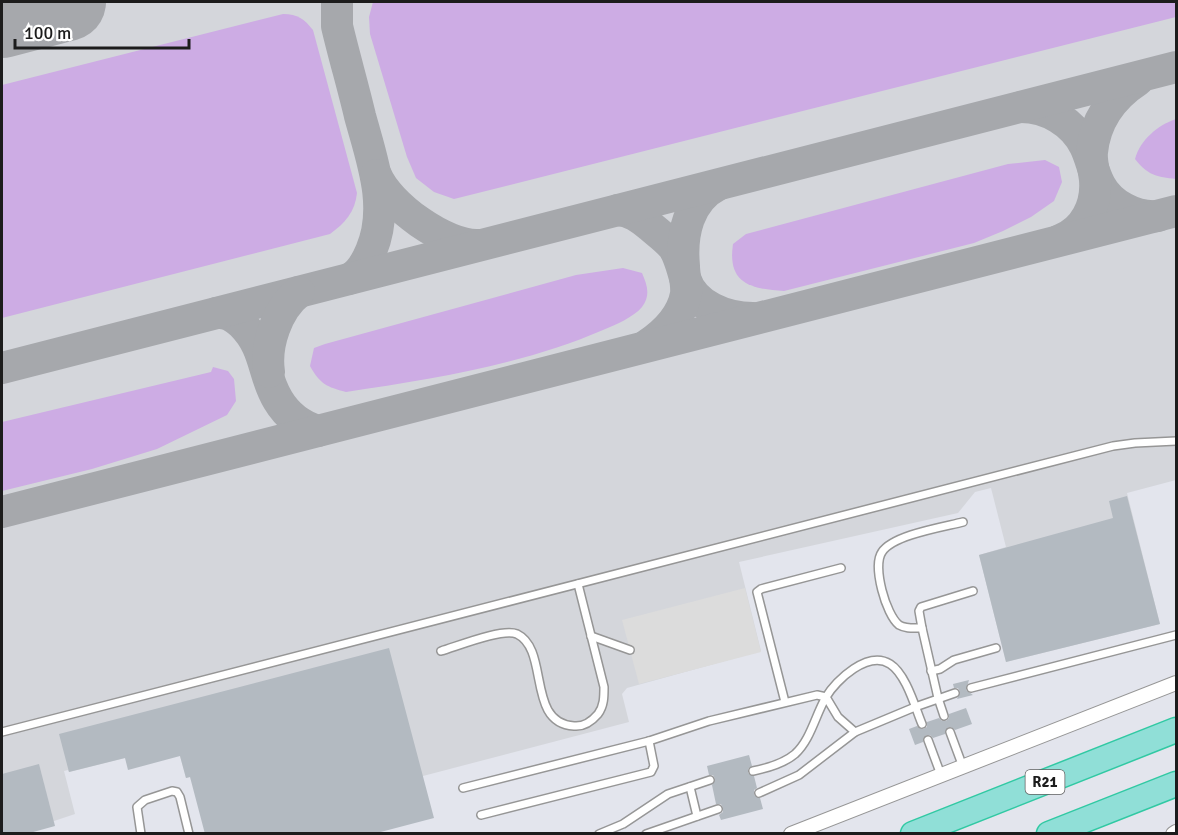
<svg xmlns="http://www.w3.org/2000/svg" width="1178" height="835" font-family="Signika,sans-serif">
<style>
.airport{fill:#d4d6db}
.grass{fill:#cdace4}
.parking{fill:#dcdcdc}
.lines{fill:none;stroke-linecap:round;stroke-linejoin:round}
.taxiway{stroke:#a6a8ac;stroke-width:32}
.runway{stroke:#a6a8ac;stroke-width:78}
.building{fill:#b3bac1}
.lane-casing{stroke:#969696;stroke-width:10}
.street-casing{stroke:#969696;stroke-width:16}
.highway-casing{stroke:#31c9a3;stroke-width:27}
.lane{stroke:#fff;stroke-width:7}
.street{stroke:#fff;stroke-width:14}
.highway{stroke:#90dfd7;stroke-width:24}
.labels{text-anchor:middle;stroke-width:5;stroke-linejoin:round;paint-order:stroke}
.shield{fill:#fff;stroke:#606060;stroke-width:1.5}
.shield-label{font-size:15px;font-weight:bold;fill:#1c1c1c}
</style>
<rect width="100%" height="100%" fill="#e3e5ed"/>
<path class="airport" d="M 2,2 L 1176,2 L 1176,480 L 1127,493 L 1160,624 L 1006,662 L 979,555 L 1006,547 L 991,488 L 975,492 L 958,513 L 739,562 L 761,651 L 627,688 L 622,694 L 629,722 L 423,776 L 210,772 L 186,778 L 177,745 L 69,772 L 68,770 L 64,771 L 75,814 L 54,821 L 26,833 L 2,834 Z"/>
<g class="grass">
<path d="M 373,2 L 1176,2 L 1176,17 L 454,199 L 434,192 L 416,178 L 407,157 L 370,34 L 369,17 Z"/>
<path d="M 283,14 C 298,14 304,19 313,30 L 357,193 C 355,212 345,223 330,234 L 2,318 L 2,85 Z"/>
<path d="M 1176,119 L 1176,179 C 1157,177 1147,175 1135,159 C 1140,140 1158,125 1176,119 Z"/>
<path d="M 1045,160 L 1059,167 L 1062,182 L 1054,201 L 1031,217 L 1003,231 L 974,243 L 784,291 C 751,289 727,284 733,244 L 746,234 L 1008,164 Z"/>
<path d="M 623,268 L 642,273 C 647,285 651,295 642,307 C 634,317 615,325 603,330 C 522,365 433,379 346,392 C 327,387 320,384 310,366 L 314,348 L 325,344 L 576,275 Z"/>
<path d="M 213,367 L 228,371 L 234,379 L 236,401 L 227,415 L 157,449 L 92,469 L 2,491 L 2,422 L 211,372 Z"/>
</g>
<path class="parking" d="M 745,588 L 761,652 L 639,684 L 622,620 Z"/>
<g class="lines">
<g class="taxiway">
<path d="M 337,2 L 337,26 C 344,56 353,86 360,116 C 372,160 390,207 371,251 C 366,263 360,274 349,279"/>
<path d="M 1021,107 C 1047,107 1073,122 1085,146 C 1091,158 1093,172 1100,185 C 1110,204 1135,218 1158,216"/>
<path d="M 376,175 C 388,205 446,247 479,245"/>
<path d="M 618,210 C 631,211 640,218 650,226 C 658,233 668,240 674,248 C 680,258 682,268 685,278 C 694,306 726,318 753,318"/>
<path d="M 1060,240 C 1085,231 1097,205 1095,180 C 1094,170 1091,161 1092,152 C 1095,120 1112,97 1138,80"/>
<path d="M 217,313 C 227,312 234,317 242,324 C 267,349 262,374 278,400 C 287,415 301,426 318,431"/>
<path d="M 647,345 C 665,333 682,316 686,294 C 687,285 684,275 684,266 C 681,235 688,200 718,185"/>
<path d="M 2,368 L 1176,67"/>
<path d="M 269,372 C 265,345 277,309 299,292"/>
<path d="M 2,512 L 1176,211"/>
</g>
<path class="runway" d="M 2,19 L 67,2"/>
</g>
<g class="building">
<path d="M 1127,496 L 1160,624 L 1006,662 L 979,555 L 1113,518 L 1109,501 Z"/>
<path d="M 389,648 L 434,818 L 373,834 L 205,834 L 190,777 L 186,778 L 180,756 L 128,770 L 125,758 L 69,772 L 59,734 Z"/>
<path d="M 969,680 L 966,690 L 973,695 L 957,699 L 960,692 L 958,688 L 954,688 L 953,684 Z"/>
<path d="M 966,708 L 972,724 L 955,730 L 951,727 L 948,727 L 945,734 L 933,738 L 930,735 L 926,735 L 923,742 L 915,745 L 909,729 L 917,726 L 923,729 L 927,727 L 927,722 L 939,718 L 942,721 L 946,721 L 949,718 L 949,714 Z"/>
<path d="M 749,755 L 752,766 L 748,769 L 748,773 L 754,776 L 757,788 L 754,790 L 754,795 L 760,798 L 763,809 L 721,820 L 719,815 L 723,812 L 723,808 L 721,804 L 716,804 L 712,785 L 715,779 L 713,775 L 709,775 L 707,766 Z"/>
<path d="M 39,764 L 55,826 L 26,834 L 2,834 L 2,774 Z"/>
</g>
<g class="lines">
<defs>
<g id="lane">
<path d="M 922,628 L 919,611 L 921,607 L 973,591"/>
<path d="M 591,636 L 630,650"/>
<path d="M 441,651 C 458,646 502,628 517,634 C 550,650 526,723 574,726 C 584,727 592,721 598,714 C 604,706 604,697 604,687 L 578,584"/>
<path d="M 931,671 L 940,669 L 954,660 L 996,648"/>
<path d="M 971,688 L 1176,635"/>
<path d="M 785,702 L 757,592 L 761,589 L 841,568"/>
<path d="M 944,716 L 938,698 L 922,628 C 913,628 906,629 899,625 C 886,615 872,566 882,552 C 893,535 943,527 963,522"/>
<path d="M 2,732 L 1113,446 L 1135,443 L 1176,441"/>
<path d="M 950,732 L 963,767"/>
<path d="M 928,740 L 941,775"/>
<path d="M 753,771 C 768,768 783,764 795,754 C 811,739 815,716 826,697 C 836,680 868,650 890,664 C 906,674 915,707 922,724"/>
<path d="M 690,787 L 697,816"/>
<path d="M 463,788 L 649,741 L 709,721 L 817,695 L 826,697 L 838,717 L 855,732"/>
<path d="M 759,793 L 799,775 L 855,732 L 915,707 L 955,693"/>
<path d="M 481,815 L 651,772 L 654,766 L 649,741"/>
<path d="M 141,834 L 137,807 L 145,800 L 172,791 L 177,792 L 180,797 L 189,834"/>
<path d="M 599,834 L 623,824 L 668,794 L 710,780"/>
<path d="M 646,834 L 718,809"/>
</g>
<g id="street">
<path d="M 791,834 L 1176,683"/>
<path d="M 1173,834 L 1176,832"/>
</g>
<g id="highway">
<path d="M 913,834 L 1176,730"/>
<path d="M 1049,834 L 1176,784"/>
</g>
</defs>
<use href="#lane" class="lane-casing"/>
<use href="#street" class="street-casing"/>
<use href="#highway" class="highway-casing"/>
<use href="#lane" class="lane"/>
<use href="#street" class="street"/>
<use href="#highway" class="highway"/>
</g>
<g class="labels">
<rect class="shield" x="1025.5" y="770" width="39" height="24" rx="4.5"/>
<g class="shield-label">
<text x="1045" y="787">R21</text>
</g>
</g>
<rect width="1178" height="835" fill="none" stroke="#1c1c1c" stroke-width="6"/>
<path d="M15 39v9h174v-9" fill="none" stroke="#1c1c1c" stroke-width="3"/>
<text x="24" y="39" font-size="18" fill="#1c1c1c" stroke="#ffffff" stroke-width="4.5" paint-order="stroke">100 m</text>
</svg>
